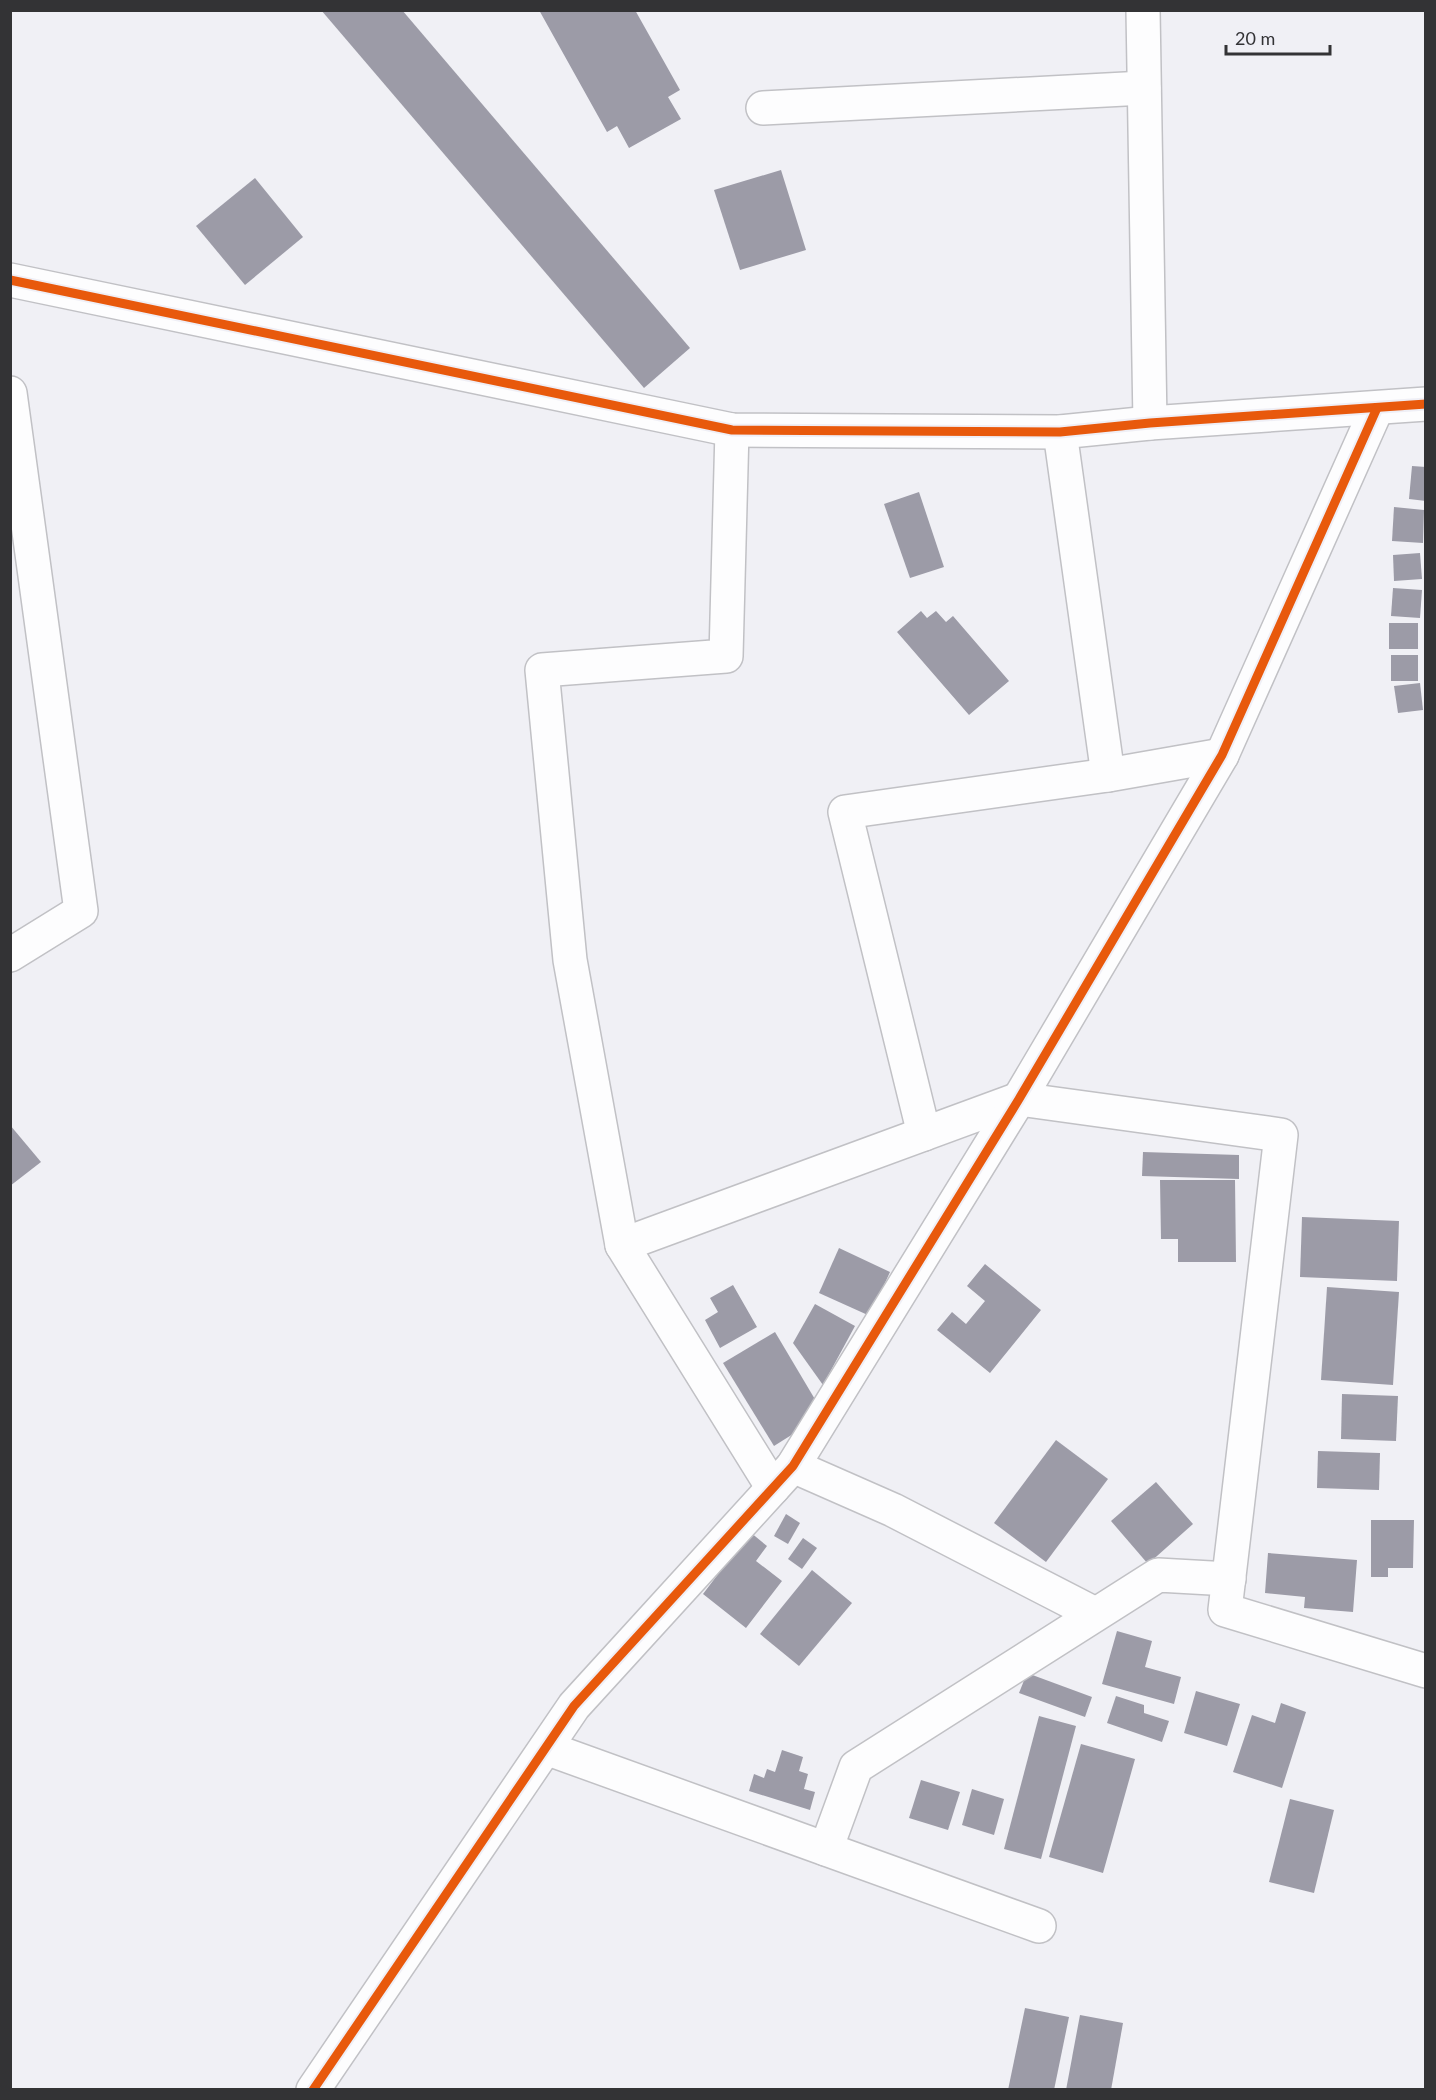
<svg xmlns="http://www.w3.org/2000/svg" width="1436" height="2100" font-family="Lato,sans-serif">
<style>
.building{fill:#9c9ba7}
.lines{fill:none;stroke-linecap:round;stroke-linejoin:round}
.minor-casing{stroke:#c1c1c5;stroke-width:36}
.minor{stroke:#fdfdfe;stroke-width:33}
.cycleway-casing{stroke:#efeff6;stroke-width:13}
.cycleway{stroke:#e8590c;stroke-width:9}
</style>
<rect width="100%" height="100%" fill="#f0f0f5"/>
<g class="building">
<path d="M 321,10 L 402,10 L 690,348 L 644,388 Z"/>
<path d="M 539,10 L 635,10 L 680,90 L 668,97 L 681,119 L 629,148 L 617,126 L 607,132 Z"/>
<path d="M 781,170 L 806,250 L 740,270 L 714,190 Z"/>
<path d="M 255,178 L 303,237 L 245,285 L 196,226 Z"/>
<path d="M 1412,466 L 1426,467 L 1426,501 L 1409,499 Z"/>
<path d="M 919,492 L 944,567 L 910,578 L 884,504 Z"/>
<path d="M 1394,507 L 1424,510 L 1423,543 L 1392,541 Z"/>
<path d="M 1420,553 L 1422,579 L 1394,581 L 1393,555 Z"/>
<path d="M 1393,588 L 1422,590 L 1420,618 L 1391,616 Z"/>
<path d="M 921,611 L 927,618 L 936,611 L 946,622 L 953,616 L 1009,681 L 969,715 L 897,632 Z"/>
<rect x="1389" y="623" width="29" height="26"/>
<rect x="1391" y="655" width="27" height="26"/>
<path d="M 1420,683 L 1423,710 L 1398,713 L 1394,686 Z"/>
<path d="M 10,1125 L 41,1162 L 10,1186 Z"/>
<path d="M 1143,1152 L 1239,1155 L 1239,1179 L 1142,1176 Z"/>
<path d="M 1160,1180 L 1235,1180 L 1236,1262 L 1178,1262 L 1178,1239 L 1161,1239 Z"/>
<path d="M 1302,1217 L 1399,1221 L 1397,1281 L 1300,1277 Z"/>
<path d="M 839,1248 L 890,1272 L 870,1316 L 819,1293 Z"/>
<path d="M 985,1264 L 1041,1310 L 990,1373 L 937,1330 L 952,1312 L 966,1324 L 985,1301 L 967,1286 Z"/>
<path d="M 733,1285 L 757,1327 L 720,1348 L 705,1320 L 718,1312 L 710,1298 Z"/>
<path d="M 1327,1287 L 1399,1292 L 1393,1385 L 1321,1380 Z"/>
<path d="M 815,1304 L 855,1326 L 823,1385 L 793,1343 Z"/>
<path d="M 775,1332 L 816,1401 L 801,1429 L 774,1446 L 723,1363 Z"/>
<path d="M 1342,1394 L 1398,1396 L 1396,1441 L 1341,1439 Z"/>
<path d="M 1056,1440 L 1108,1479 L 1046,1562 L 994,1523 Z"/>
<path d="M 1318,1451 L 1380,1453 L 1379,1490 L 1317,1488 Z"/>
<path d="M 1156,1482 L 1193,1524 L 1148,1564 L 1111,1521 Z"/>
<path d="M 786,1514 L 800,1523 L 788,1544 L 774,1536 Z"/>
<path d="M 1371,1520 L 1414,1520 L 1413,1568 L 1388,1568 L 1388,1577 L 1371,1577 Z"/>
<path d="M 750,1532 L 767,1546 L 756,1561 L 782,1581 L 746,1628 L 703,1594 Z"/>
<path d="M 803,1538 L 817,1548 L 802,1569 L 788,1559 Z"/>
<path d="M 1268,1553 L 1357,1560 L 1353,1612 L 1304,1608 L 1305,1597 L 1265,1593 Z"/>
<path d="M 812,1570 L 852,1603 L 799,1666 L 760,1634 Z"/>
<path d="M 1117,1631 L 1152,1641 L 1145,1667 L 1181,1677 L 1174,1704 L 1102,1684 Z"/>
<path d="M 1027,1673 L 1092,1697 L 1085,1717 L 1019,1693 Z"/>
<path d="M 1196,1691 L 1240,1704 L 1227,1746 L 1184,1733 Z"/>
<path d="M 1116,1696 L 1144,1705 L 1144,1713 L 1169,1721 L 1162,1742 L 1107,1723 Z"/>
<path d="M 1281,1703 L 1306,1712 L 1282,1788 L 1233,1772 L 1252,1715 L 1275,1723 Z"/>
<path d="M 1039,1716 L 1076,1726 L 1041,1859 L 1004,1849 Z"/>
<path d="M 1081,1744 L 1135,1759 L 1103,1873 L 1049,1857 Z"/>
<path d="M 782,1750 L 803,1757 L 799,1771 L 808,1774 L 804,1789 L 815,1792 L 810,1810 L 749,1791 L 754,1774 L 764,1778 L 767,1769 L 775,1772 Z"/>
<path d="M 921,1780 L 960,1792 L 948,1830 L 909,1818 Z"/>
<path d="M 972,1789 L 1004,1799 L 994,1835 L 962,1825 Z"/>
<path d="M 1290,1799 L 1334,1810 L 1314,1893 L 1269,1882 Z"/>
<path d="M 1025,2008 L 1069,2017 L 1054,2090 L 1008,2090 Z"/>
<path d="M 1080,2015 L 1123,2023 L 1111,2090 L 1066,2090 Z"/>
</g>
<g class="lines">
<defs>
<g id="minor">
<path d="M 1143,10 L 1150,423"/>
<path d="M 763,108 L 1144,88"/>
<path d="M 10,280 L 732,430 L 1060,432 L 1150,423 L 1426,404"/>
<path d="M 10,393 L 81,911 L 10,955"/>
<path d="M 732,430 L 726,656 L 542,670 L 570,960 L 622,1245 L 773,1488"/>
<path d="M 1060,432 L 1108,775"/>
<path d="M 924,1134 L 845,812 L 1108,775 L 1222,755"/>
<path d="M 622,1245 L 1019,1099 L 1281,1135 L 1225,1610 L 1426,1671"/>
<path d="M 793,1466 L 893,1510 L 1095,1614"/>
<path d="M 546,1748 L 1039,1926"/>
<path d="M 826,1849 L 856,1767 L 1158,1575 L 1229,1579"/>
<path d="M 313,2090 L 574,1706 L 793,1466 L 1019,1099 L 1222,755 L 1377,408"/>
</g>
</defs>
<use href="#minor" class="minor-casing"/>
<use href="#minor" class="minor"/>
<defs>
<g id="cycleway">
<path d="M 10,280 L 732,430 L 1060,432 L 1150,423 L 1426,404"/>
<path d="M 313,2090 L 574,1706 L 793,1466 L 1019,1099 L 1222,755 L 1377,408"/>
</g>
</defs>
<use href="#cycleway" class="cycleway-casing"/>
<use href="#cycleway" class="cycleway"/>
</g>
<rect width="1436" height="2100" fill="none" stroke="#333335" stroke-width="24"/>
<path d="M1226 45v9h104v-9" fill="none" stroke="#333335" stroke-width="3"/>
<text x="1235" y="45" font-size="18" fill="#333335" stroke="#efeff6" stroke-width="4.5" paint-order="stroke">20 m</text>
</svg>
